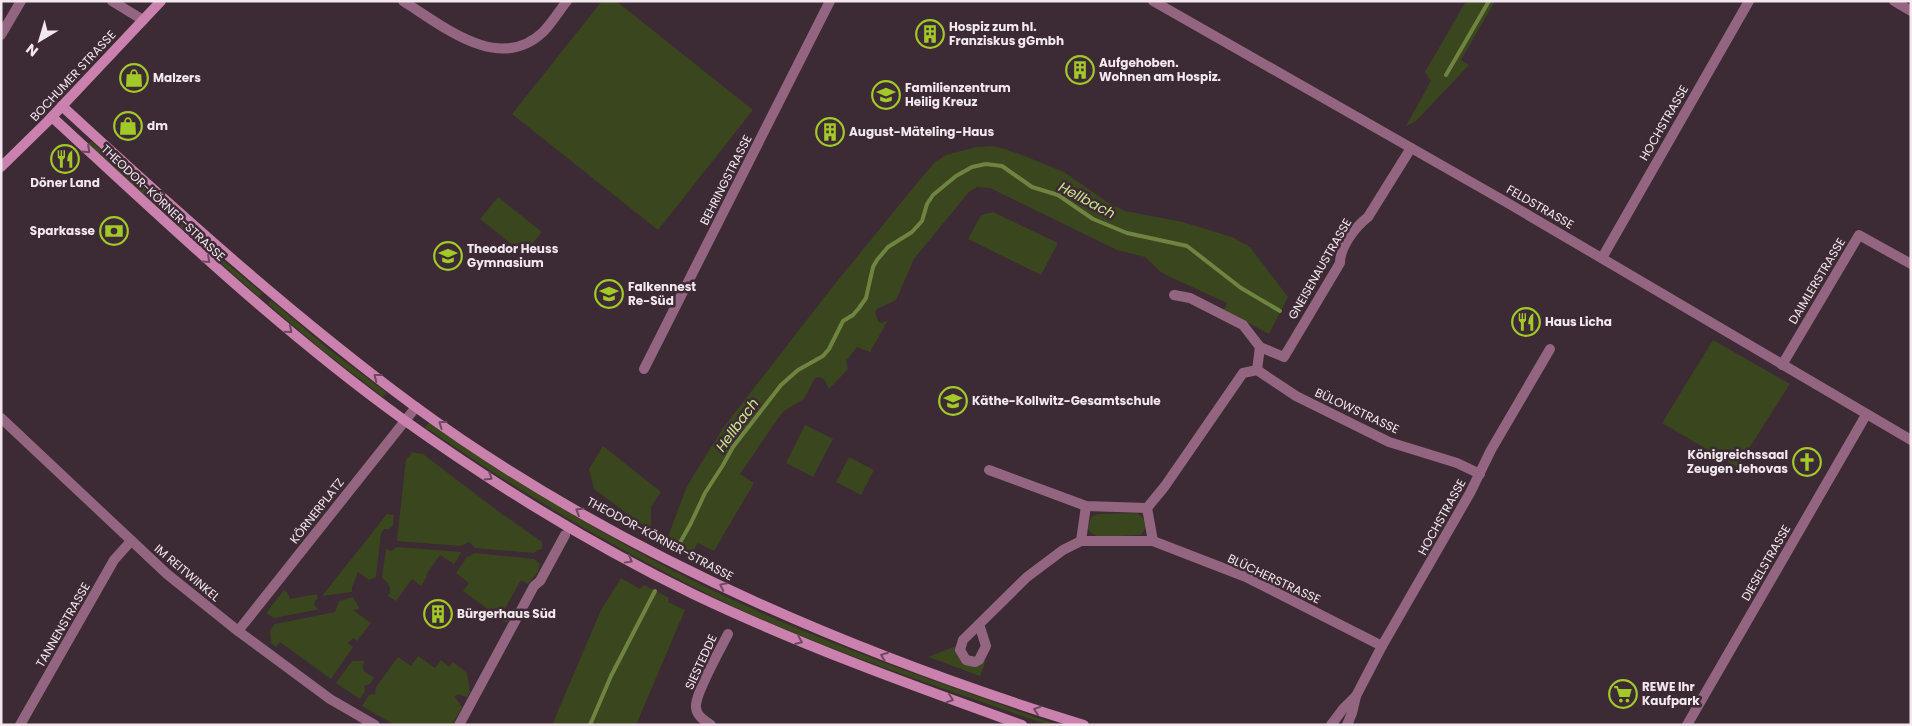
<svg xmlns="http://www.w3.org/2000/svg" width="1912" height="726" font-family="Poppins,sans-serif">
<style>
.green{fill:#3a461d}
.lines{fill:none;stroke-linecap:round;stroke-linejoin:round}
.stream{stroke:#6f8440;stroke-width:4}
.minor{stroke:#936580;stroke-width:10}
.secondary{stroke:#ca81ae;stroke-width:10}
.oneway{stroke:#6e485f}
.labels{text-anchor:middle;stroke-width:5;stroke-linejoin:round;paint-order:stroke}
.poi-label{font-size:12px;font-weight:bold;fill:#f4e8ef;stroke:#3c2a34;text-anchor:start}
.street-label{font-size:12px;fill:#f4e8ef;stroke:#3c2a34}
.water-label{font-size:14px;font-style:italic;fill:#cbe989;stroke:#3c2a34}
</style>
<rect width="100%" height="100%" fill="#3c2a34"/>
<g class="green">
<path d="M 602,1 L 616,1 L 753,110 L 658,230 L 512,114 Z"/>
<path d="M 1466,1 L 1495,1 L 1461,60 L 1469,65 L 1416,121 L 1406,126 L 1431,81 L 1425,72 Z"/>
<path d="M 91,141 L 193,233 L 190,236 L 88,144 Z"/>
<path d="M 994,146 L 1017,153 L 1064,172 L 1107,202 L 1125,211 L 1183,222 L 1232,237 L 1250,247 L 1288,297 L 1269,334 L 1224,310 L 1227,303 L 1168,276 L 1161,272 L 1145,257 L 1117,250 L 990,188 L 977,187 L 969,192 L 914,259 L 896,300 L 877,309 L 875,312 L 878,321 L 881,323 L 888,320 L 870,352 L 857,347 L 846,361 L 848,369 L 829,389 L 824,379 L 819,377 L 815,378 L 804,399 L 784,411 L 779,417 L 740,474 L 754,483 L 714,551 L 698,543 L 691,554 L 666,542 L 687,486 L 723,428 L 830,290 L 913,188 L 934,163 L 946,155 L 976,147 Z"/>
<path d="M 498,197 L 542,232 L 524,254 L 480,219 Z"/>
<path d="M 993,212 L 1058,243 L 1041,275 L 968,239 L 981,215 Z"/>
<path d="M 199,240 L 262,293 L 259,297 L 197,242 Z"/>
<path d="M 271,300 L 326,347 L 387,393 L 383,397 L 322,350 L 268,304 Z"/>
<path d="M 1713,340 L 1790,384 L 1737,467 L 1662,423 Z"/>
<path d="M 429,423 C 532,493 639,558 753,609 C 824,641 897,668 971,694 C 1000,704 1030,716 1060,725 L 1048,725 L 1040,722 C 939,687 837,654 739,609 C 630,558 525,496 425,427 Z"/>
<path d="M 805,425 L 833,439 L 813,477 L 786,463 Z"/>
<path d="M 603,446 L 661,492 L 651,507 L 651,531 L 594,489 L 589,469 Z"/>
<path d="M 411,452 L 423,454 L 498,511 L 542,542 L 542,549 L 537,550 L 534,553 L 475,548 L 469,542 L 461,546 L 397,541 L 406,459 L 410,456 Z"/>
<path d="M 849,457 L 874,470 L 861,495 L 836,482 Z"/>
<path d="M 1137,513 C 1146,519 1149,528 1140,535 L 1099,537 L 1091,533 L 1088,529 L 1091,517 L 1098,514 Z"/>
<path d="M 387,514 L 394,515 L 393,526 L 389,529 L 384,529 L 381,533 L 376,577 L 369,580 L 358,572 L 352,587 L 352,592 L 322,596 Z"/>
<path d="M 397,547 L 461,552 L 461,553 L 454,564 L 440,555 L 426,575 L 427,576 L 421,586 L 412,579 L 396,601 L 388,596 C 393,589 388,582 382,578 L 386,549 L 391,551 Z"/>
<path d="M 475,553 L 534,559 L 540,564 C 539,574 533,577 528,584 L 521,580 L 502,614 L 509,619 L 507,623 L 463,591 L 469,583 L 456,573 L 467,557 Z"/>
<path d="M 621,578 L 640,589 L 644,585 L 669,598 L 668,602 L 685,610 L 636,725 L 552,725 L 601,610 Z"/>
<path d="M 284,590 L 287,592 L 290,599 L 317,594 L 318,598 L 315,601 L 314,605 L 318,609 L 321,609 L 274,618 L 266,613 Z"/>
<path d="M 353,597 L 360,609 L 353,610 L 371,623 L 357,641 L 353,638 L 348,643 L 353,647 L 331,679 L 280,642 L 276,647 L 271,643 L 270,630 L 275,624 L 335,612 L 339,601 Z"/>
<path d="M 956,646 L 956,654 L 961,661 L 982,663 L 986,660 L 980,676 L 928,657 Z"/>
<path d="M 418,656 L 435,668 L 441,660 L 449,667 L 453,662 L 467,673 L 470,692 L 467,697 L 457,694 L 455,697 L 462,707 L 452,725 L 395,725 L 362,706 L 369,695 L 375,694 L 376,687 L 398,657 L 411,666 Z"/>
<path d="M 352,661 L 365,661 L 362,666 L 364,671 L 374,678 L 370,684 L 364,686 L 365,691 L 360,699 L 336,683 Z"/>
</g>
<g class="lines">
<g class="stream">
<path d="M 1446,75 L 1489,1"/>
<path d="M 677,548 L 691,523 L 705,493 L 723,465 L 733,447 L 781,385 L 798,370 L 823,356 L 829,349 L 843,321 L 853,315 L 859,308 L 866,298 L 873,267 L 877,260 L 888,247 L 912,232 L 922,221 L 927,204 L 933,195 L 956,176 L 972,167 L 986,164 L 1002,166 L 1032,187 L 1058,195 L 1093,219 L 1127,233 L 1187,246 L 1241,288 L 1280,311"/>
<path d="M 590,725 L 611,676 L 655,591"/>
</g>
<g class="minor">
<path d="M 112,1 L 143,20"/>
<path d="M 403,1 C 443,26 499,74 543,32 C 552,23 559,11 567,1"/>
<path d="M 1153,1 L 1506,202 L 1911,440"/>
<path d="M 1894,1 L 1911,11"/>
<path d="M 1,35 L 21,1"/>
<path d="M 1602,258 L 1749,1"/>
<path d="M 1174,295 L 1190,298 L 1243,325 L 1260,347"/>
<path d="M 1782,365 L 1859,235 L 1911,264"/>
<path d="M 644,369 L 830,1"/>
<path d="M 1257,370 L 1260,347 L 1284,357 L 1340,263 C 1340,247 1355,227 1368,217 L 1411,148"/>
<path d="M 1257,370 L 1296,396 L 1389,442 L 1457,463 L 1480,474"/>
<path d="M 1,418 L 167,574 L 238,631 L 330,699 L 375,725"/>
<path d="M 989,470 L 1086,506 L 1147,508"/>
<path d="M 1147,508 L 1165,486 L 1243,373 L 1257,370"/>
<path d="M 1147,508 L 1153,541"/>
<path d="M 1081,541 L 1086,506"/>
<path d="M 979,624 L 986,646 L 979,660 L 975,662 L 966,660 L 960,650 L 963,640 L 1027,577 L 1063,550 L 1081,541 L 1153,541 L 1246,577 L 1382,646"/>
<path d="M 238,631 L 416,407"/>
<path d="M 20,725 L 114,560 L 131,541"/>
<path d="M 459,725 L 534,586 L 540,581 L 565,535"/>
<path d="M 711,725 C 704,720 697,716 696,708 C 694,695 721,648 728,634"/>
<path d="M 1331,725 L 1343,709 L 1356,696 L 1382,646 L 1470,493 L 1491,450 L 1550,349"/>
<path d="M 1347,725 L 1352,713 L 1356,696"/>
<path d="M 1687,725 L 1866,415"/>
</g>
<g class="secondary">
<path d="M 62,106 C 175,210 289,313 413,405 C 613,552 848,652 1084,725"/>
<path d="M 52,117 C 166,222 278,329 404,420 C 495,485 592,545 693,594 C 800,645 911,685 1022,725"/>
<path d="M 1,167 L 47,122 L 161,1"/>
</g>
</g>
<defs><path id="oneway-chevron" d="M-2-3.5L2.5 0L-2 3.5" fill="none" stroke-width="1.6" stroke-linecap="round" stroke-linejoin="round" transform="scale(1.25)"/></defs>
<g class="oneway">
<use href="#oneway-chevron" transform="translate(87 150) rotate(43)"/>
<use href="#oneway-chevron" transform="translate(207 260) rotate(42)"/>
<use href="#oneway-chevron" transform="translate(289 330) rotate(40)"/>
<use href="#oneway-chevron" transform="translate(377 377) rotate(-143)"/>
<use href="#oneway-chevron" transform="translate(442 424) rotate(-146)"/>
<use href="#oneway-chevron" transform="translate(489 477) rotate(32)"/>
<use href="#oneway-chevron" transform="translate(579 511) rotate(-149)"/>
<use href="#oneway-chevron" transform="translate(629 560) rotate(29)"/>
<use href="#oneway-chevron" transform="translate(723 586) rotate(-154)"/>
<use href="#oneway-chevron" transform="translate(799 641) rotate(23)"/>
<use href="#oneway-chevron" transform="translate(884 656) rotate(-159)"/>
<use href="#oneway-chevron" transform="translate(950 699) rotate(19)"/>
<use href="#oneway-chevron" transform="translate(1037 710) rotate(-161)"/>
</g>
<defs>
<symbol id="building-ring" viewBox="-11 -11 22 22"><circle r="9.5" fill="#3c2a34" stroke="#a2c928" stroke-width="1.5"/><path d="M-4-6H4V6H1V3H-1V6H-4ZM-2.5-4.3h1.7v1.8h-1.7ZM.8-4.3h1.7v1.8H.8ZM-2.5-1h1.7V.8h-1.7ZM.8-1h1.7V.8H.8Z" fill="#a2c928"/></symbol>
<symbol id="shop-ring" viewBox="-11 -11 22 22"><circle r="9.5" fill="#3c2a34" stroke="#a2c928" stroke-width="1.5"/><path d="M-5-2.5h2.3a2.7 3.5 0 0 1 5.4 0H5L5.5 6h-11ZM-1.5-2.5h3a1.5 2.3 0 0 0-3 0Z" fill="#a2c928"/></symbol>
<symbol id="school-ring" viewBox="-11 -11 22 22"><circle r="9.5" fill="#3c2a34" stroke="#a2c928" stroke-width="1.5"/><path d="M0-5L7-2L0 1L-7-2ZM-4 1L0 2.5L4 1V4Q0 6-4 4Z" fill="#a2c928"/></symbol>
<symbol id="restaurant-ring" viewBox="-11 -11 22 22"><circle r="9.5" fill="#3c2a34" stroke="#a2c928" stroke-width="1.5"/><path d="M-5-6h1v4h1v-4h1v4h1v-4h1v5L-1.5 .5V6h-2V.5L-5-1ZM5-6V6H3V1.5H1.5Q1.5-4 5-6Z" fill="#a2c928"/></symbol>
<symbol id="bank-ring" viewBox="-11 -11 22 22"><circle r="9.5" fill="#3c2a34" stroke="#a2c928" stroke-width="1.5"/><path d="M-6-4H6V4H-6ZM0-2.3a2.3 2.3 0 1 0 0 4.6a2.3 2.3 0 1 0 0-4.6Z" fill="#a2c928"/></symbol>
<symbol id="church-ring" viewBox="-11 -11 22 22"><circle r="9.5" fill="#3c2a34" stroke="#a2c928" stroke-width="1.5"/><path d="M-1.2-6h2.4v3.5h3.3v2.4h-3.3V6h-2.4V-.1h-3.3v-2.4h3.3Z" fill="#a2c928"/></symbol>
<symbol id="supermarket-ring" viewBox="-11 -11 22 22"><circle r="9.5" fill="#3c2a34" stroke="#a2c928" stroke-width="1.5"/><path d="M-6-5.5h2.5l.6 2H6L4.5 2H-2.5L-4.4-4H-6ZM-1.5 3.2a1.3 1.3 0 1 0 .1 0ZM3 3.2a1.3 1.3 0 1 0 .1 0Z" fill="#a2c928"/></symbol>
</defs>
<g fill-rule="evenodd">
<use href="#building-ring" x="914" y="18" width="32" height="32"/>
<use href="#building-ring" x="1064" y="54" width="32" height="32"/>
<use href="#shop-ring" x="118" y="62" width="32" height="32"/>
<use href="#school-ring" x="870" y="79" width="32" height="32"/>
<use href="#shop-ring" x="112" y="110" width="32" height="32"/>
<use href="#building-ring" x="814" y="116" width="32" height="32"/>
<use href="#restaurant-ring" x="49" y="143" width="32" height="32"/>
<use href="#bank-ring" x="98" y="215" width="32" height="32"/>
<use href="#school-ring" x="432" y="240" width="32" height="32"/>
<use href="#school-ring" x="593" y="278" width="32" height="32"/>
<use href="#restaurant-ring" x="1510" y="306" width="32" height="32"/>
<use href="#school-ring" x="937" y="385" width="32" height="32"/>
<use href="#church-ring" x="1791" y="446" width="32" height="32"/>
<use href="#building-ring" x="422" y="598" width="32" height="32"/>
<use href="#supermarket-ring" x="1607" y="678" width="32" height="32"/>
</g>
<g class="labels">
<g class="poi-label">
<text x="949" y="31">Hospiz zum hl.<tspan x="949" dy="14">Franziskus gGmbh</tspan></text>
<text x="1099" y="67">Aufgehoben.<tspan x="1099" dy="14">Wohnen am Hospiz.</tspan></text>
<text x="153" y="82">Malzers</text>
<text x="905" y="92">Familienzentrum<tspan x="905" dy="14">Heilig Kreuz</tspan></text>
<text x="147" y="130">dm</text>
<text x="849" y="136">August-Mäteling-Haus</text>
<text x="65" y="187" text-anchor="middle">Döner Land</text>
<text x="95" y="235" text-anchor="end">Sparkasse</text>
<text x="467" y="253">Theodor Heuss<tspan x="467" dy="14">Gymnasium</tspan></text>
<text x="628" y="291">Falkennest<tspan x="628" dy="14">Re-Süd</tspan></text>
<text x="1545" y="326">Haus Licha</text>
<text x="972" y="405">Käthe-Kollwitz-Gesamtschule</text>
<text x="1788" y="459" text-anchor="end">Königreichssaal<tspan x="1788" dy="14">Zeugen Jehovas</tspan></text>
<text x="457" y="618">Bürgerhaus Süd</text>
<text x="1642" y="691">REWE Ihr<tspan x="1642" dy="14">Kaufpark</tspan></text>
</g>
<g class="street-label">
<text transform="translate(73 76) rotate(-47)" y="4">BOCHUMER STRASSE</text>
<text transform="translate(1664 123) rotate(-60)" y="4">HOCHSTRASSE</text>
<text transform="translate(726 180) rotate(-63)" y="4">BEHRINGSTRASSE</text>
<text transform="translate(163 203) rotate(43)" y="4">THEODOR-KÖRNER-STRASSE</text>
<text transform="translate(1540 207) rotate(30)" y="4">FELDSTRASSE</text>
<text transform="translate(1320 269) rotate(-60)" y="4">GNEISENAUSTRASSE</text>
<text transform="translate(1817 281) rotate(-59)" y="4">DAIMLERSTRASSE</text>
<text transform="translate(1357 411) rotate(25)" y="4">BÜLOWSTRASSE</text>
<text transform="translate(317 511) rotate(-52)" y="4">KÖRNERPLATZ</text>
<text transform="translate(1442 517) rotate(-61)" y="4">HOCHSTRASSE</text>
<text transform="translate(660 539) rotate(28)" y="4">THEODOR-KÖRNER-STRASSE</text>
<text transform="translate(1766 563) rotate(-60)" y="4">DIESELSTRASSE</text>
<text transform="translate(187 573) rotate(40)" y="4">IM REITWINKEL</text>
<text transform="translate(1274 579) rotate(25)" y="4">BLÜCHERSTRASSE</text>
<text transform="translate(63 625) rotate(-60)" y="4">TANNENSTRASSE</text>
<text transform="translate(701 662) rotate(-65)" y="4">SIESTEDDE</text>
</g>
<g class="water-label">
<text transform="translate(1087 200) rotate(28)" y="5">Hellbach</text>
<text transform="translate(737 425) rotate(-54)" y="5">Hellbach</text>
</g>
</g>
<rect width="1912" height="726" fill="none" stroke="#f4e8ef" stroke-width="5"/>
<g transform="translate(40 40) rotate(218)" stroke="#3c2a34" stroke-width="4" paint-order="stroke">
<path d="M0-4L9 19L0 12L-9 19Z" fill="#f4e8ef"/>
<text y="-8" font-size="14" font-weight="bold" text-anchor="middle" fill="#f4e8ef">N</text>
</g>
</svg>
